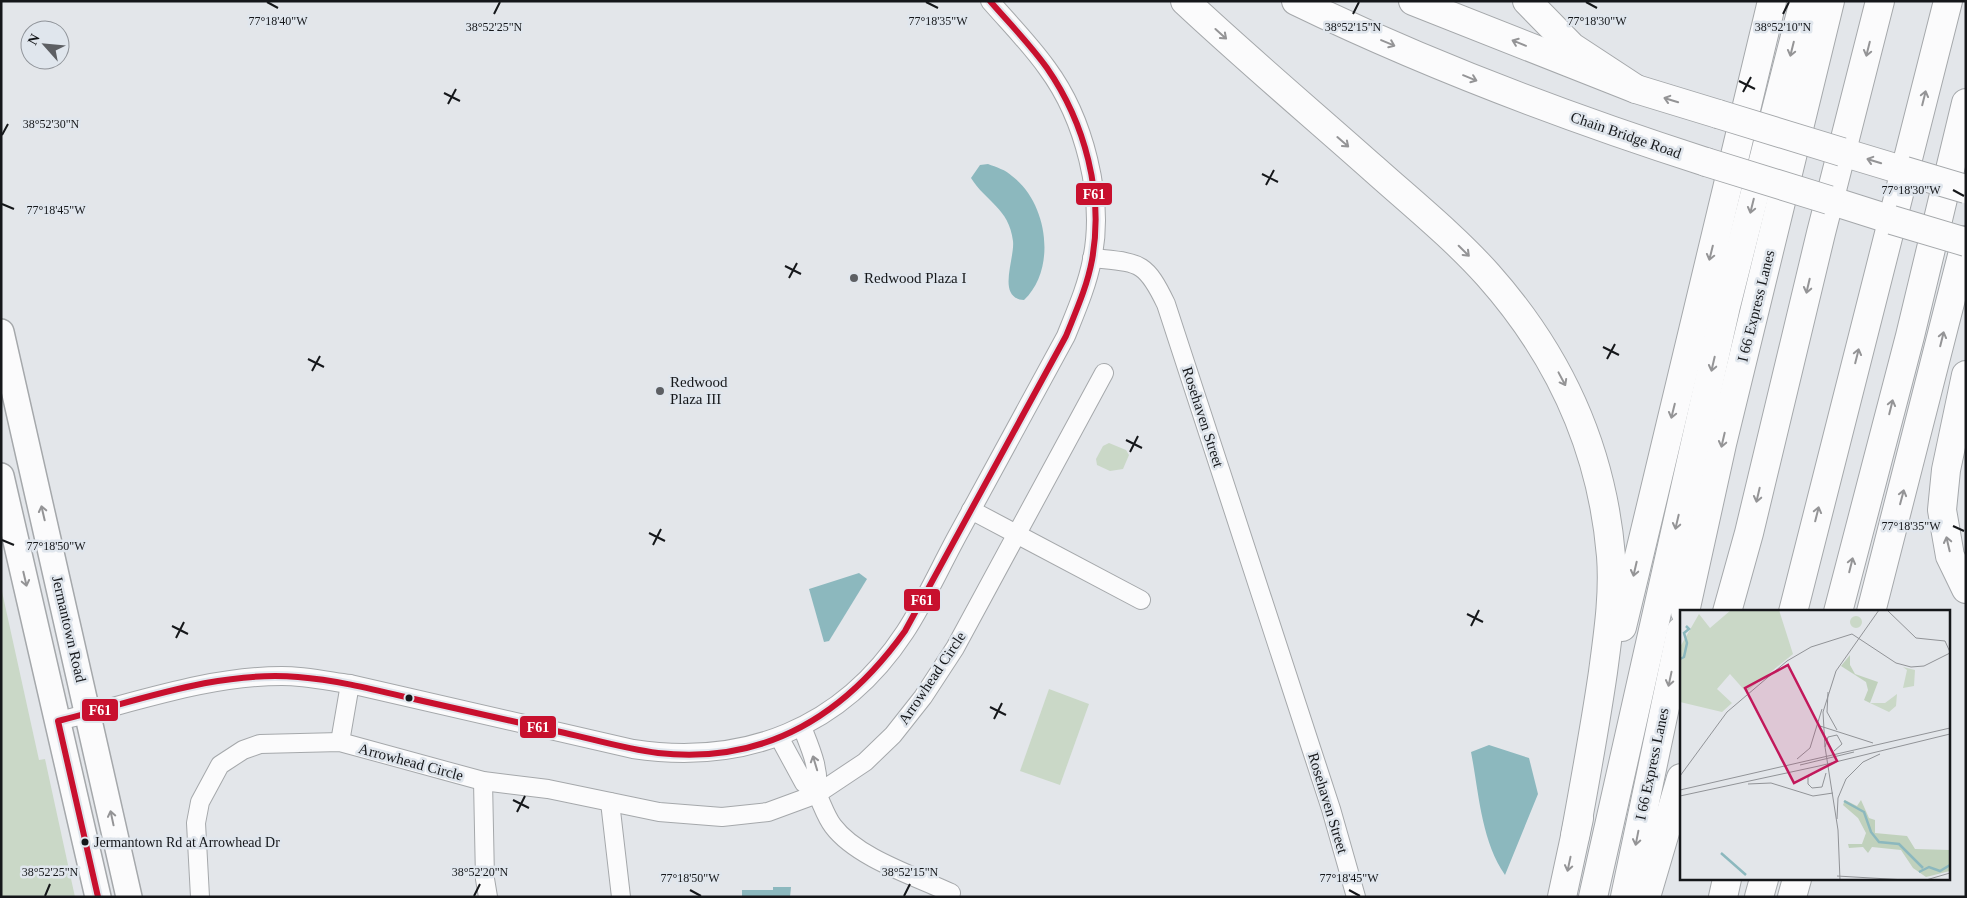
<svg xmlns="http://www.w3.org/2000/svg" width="1967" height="898" font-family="Georgia,serif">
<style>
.green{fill:#cad8c7}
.water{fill:#8cb8be}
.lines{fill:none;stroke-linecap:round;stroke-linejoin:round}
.street-casing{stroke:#a5a8ab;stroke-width:20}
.secondary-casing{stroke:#a5a8ab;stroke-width:28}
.primary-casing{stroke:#a5a8ab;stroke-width:30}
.highway-casing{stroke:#a5a8ab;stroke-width:30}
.street{stroke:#fbfbfc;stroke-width:18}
.secondary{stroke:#fbfbfc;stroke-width:25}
.primary{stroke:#fbfbfc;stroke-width:28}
.highway{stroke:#fbfbfc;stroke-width:28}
.primary-bridge-casing{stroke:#a5a8ab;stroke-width:30;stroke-linecap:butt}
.primary-bridge{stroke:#fbfbfc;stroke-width:28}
.bus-1-casing{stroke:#e0e6ed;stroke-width:10}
.bus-1{stroke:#c8102e;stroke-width:6}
.oneway{stroke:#949496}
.ticks{fill:none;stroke:#15171a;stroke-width:2}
.poi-dot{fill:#5d5f63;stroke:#e0e6ed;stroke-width:2}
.bus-dot{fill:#15171a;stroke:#e0e6ed;stroke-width:2}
.labels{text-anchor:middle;stroke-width:5;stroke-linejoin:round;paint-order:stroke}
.bus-label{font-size:14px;fill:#15171a;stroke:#e0e6ed;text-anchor:start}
.street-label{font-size:15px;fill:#15171a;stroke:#e0e6ed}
.poi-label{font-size:15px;fill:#15171a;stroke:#e0e6ed;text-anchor:start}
.inset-river{fill:none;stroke:#8cb8be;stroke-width:2.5}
.inset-road{fill:none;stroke:#919397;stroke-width:1}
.view{fill:#c2185b;fill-opacity:0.15;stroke:#c2185b;stroke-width:2.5}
.inset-edge{fill:none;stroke:#15171a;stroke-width:2.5}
.ticks-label{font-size:12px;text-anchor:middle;fill:#15171a;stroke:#e0e6ed;stroke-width:5;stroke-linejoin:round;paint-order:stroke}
.line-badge{stroke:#e0e6ed;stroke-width:2}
.badge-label{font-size:14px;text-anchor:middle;font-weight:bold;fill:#fff}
</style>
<rect width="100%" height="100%" fill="#e3e6ea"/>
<g class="green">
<path d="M 1109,443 L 1126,450 L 1129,455 L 1123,469 L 1110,471 L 1097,465 L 1096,459 L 1103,446 Z"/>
<path d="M 1,587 L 39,760 L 45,759 L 75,897 L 1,897 Z"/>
<path d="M 1049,689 L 1089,704 L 1060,785 L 1020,771 Z"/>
</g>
<g class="water">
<path d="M 988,164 C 996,167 1006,170 1012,176 C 1048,203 1057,269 1024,300 C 996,298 1015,259 1013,241 C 1009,208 986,202 971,178 L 980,165 Z"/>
<path d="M 859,573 L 867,579 L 829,641 L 824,642 L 809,589 Z"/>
<path d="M 1489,745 L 1529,758 L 1538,794 L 1505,875 C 1481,840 1479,793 1471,752 Z"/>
<path d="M 773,887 L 791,887 L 790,897 L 742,897 L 742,890 L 773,890 Z"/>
</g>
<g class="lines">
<defs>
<g id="street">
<path d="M 1092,258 C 1139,263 1145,260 1166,304 L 1331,809 L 1356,897"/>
<path d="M 971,510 L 1141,600"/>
<path d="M 58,721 C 131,704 206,676 282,676 C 305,676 328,681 350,684 L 633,749 C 745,766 842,728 905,632 C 926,600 942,563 961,529 C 996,464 1031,400 1066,336 C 1076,311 1087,286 1092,260 C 1105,198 1084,118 1047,68 C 1030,44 1009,23 990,1"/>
<path d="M 779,737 L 804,783 L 817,794 C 820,769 811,750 802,727"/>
<path d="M 340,742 L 350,684"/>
<path d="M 483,781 L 485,879 L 488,897"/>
<path d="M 817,794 C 822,804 826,817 833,826 C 857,858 915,876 951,893"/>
<path d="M 610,802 L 621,897"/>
<path d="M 200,897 L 196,823 L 200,802 L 220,765 L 243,750 L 260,744 L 340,742 L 483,781 L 548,789 L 659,812 L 722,817 L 768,812 L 817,794 L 865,762 L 893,735 L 923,697 L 955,648 L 1104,373"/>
</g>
<g id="secondary">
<path d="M 1,332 L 129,897"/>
<path d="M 1,476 L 98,897"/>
</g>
<g id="primary">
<path d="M 1296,1 C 1428,65 1566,117 1706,162"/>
<path d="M 1413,1 L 1636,89 L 1718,114"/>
<path d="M 1842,152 L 1905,171"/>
<path d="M 1829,200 L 1892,220"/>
</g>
<g id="highway">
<path d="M 1185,1 C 1247,59 1311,113 1374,169 C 1412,203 1454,237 1488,275 C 1560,356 1602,448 1611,556 C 1614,595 1608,634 1603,672 C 1595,727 1585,781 1575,836"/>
<path d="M 1527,1 L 1572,47 L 1636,89"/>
<path d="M 1966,375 L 1946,470 L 1942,510 L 1950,556 L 1966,589"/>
<path d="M 1685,612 L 1722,444 L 1830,1"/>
<path d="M 1727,612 L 1749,533 L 1821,233 L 1880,1"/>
<path d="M 1793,612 L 1948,1"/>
<path d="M 1838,612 L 1910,336 L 1966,103"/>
<path d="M 1871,612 L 1966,240"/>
<path d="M 1622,627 L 1772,1"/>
<path d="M 1562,897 L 1579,818"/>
<path d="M 1593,897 L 1726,306 L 1804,1"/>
<path d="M 1625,897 L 1681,631"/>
<path d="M 1646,897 L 1681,778"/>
<path d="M 1723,897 L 1727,879"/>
<path d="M 1759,897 L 1764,879"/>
<path d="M 1792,897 L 1797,879"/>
</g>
</defs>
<use href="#street" class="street-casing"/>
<use href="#secondary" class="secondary-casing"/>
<use href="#primary" class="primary-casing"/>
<use href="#highway" class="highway-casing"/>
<use href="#street" class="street"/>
<use href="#secondary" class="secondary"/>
<use href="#primary" class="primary"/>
<use href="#highway" class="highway"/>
<defs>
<g id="primary-bridge">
<path d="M 1718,114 L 1842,152"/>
<path d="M 1706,162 L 1829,200"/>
<path d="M 1905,171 L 1966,189"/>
<path d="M 1892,220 L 1966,242"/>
</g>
</defs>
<use href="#primary-bridge" class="primary-bridge-casing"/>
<use href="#primary-bridge" class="primary-bridge"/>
<defs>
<path id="bus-1" d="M 98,897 L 58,721 C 135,702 217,670 298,677 C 337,680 376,690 414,699 C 464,710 514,722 565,733 C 596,740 626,749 658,753 C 765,765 845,715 905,631 L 1066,336 C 1076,311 1087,287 1092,260 C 1104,194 1085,123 1047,68 C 1030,44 1009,23 990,1"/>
</defs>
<use href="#bus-1" class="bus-1-casing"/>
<use href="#bus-1" class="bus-1"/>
</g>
<defs><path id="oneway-shaft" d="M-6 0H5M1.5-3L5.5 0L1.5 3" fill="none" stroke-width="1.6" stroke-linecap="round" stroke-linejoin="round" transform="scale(1.25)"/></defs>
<g class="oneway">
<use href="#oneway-shaft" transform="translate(1221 34) rotate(42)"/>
<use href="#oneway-shaft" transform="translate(1388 43) rotate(23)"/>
<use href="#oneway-shaft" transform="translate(1519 43) rotate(-158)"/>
<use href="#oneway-shaft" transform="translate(1792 49) rotate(104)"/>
<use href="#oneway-shaft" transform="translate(1868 49) rotate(104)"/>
<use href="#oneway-shaft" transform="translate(1470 78) rotate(22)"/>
<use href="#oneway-shaft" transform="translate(1924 98) rotate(-76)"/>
<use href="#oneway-shaft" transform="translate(1671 100) rotate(-163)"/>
<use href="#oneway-shaft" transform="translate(1343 142) rotate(41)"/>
<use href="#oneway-shaft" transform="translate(1874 161) rotate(-163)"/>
<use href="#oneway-shaft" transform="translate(1752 206) rotate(104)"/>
<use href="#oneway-shaft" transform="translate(1464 251) rotate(45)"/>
<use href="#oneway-shaft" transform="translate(1711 253) rotate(104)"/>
<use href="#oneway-shaft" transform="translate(1808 286) rotate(103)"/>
<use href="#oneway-shaft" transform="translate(1942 339) rotate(-76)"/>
<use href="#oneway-shaft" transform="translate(1857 356) rotate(-76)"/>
<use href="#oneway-shaft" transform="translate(1713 364) rotate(103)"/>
<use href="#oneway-shaft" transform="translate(1562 379) rotate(62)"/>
<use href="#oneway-shaft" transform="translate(1891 407) rotate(-76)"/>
<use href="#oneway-shaft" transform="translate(1673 411) rotate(104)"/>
<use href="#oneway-shaft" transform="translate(1723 440) rotate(103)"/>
<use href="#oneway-shaft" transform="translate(1758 495) rotate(103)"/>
<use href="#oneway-shaft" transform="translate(1902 497) rotate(-75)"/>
<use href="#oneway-shaft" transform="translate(43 513) rotate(-103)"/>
<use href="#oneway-shaft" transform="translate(1817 514) rotate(-76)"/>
<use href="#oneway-shaft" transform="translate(1677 522) rotate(103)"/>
<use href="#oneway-shaft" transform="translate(1948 544) rotate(-103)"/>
<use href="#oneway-shaft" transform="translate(1851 565) rotate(-76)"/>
<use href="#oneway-shaft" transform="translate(1635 569) rotate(103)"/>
<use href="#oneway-shaft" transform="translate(25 579) rotate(77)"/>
<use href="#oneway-shaft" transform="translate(1670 679) rotate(102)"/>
<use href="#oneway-shaft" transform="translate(815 763) rotate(-107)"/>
<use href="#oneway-shaft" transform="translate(112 818) rotate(-102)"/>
<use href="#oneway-shaft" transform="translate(1637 838) rotate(101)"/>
<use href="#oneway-shaft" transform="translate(1569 864) rotate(102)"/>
</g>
<path class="ticks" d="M 267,2 L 278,8M 926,2 L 938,8M 1586,2 L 1597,8M 494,14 L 500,2M 1353,14 L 1359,2M 1783,14 L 1789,2M 1739,81 L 1755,89M 1743,92 L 1751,77M 444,93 L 460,101M 448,104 L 456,89M 2,135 L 8,124M 1262,174 L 1278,182M 1266,185 L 1274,170M 1953,190 L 1964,196M 2,204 L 14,209M 785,266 L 801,274M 789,278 L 797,263M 1603,347 L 1619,355M 308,359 L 324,367M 1607,359 L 1615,344M 312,371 L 320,356M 1126,440 L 1142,448M 1130,452 L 1138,436M 1953,526 L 1964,531M 649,533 L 665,541M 2,540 L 14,545M 653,545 L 661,529M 1467,614 L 1483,622M 172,626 L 188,634M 1471,626 L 1479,610M 176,638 L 184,622M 990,707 L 1006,715M 994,719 L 1002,703M 513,800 L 529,808M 517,812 L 525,796M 690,890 L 701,896M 1349,890 L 1360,896M 45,896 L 50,884M 474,896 L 480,884M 904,896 L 910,884"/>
<g class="poi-dot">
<circle cx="854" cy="278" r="5"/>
<circle cx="660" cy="391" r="5"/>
</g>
<g class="bus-dot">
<circle cx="409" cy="698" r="4.5"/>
<circle cx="85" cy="842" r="4.5"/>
</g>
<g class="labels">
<g class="bus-label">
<text x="94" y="847">Jermantown Rd at Arrowhead Dr</text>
</g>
<g class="street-label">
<text transform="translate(1626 135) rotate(19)" y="5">Chain Bridge Road</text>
<text transform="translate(1756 306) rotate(-76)" y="5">I 66 Express Lanes</text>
<text transform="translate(1203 417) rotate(72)" y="5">Rosehaven Street</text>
<text transform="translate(69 629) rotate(77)" y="5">Jermantown Road</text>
<text transform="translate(932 678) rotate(-56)" y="5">Arrowhead Circle</text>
<text transform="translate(411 762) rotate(15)" y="5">Arrowhead Circle</text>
<text transform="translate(1652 764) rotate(-78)" y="5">I 66 Express Lanes</text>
<text transform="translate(1328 803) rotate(73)" y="5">Rosehaven Street</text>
</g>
<g class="poi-label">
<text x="864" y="283">Redwood Plaza I</text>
<text x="670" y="387">Redwood<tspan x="670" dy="17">Plaza III</tspan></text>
</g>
</g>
<g transform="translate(1680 610)">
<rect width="270" height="270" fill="#e3e6ea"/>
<path d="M 51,0 L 99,0 L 113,44 L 66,82 L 50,64 L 37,79 L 52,93 L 42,102 L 0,92 L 0,37 L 19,4 L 30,18 ZM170 12a6 6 0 1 1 12 0a6 6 0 1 1-12 0ZM 223,57 L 235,60 L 234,76 L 223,78 L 227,60 ZM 217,84 L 216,96 L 209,102 L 190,93 L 205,93 Z" fill="#cad8c7"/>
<path d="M 170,45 L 170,55 L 175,64 L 198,72 L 190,93 L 184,90 L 188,80 L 186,72 L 161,56 ZM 165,190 L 177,196 L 181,190 L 189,208 L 195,210 L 195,223 L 227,226 L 235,239 L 270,240 L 270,261 L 246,267 L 233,258 L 221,240 L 192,237 L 188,243 L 183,237 L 169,238 L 168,234 L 182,234 L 186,223 L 178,208 L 163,195 Z" fill="#c0d1bc"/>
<path class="inset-river" d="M 0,49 L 4,47 L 7,33 L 4,23 L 9,19 L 6,16M 164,191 L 184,202 L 191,222 L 199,232 L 219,234 L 243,258M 41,243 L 66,265M 239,262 L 249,257 L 260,261 L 270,255"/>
<path class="inset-road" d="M 207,0 L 236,28 L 265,31 L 270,42M 148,82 L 147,102 L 157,120M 140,116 L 193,133M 145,137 L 148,127 L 157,125 L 162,134 L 154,141M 117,149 L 130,138 L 142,99M 120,155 L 174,142M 139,160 L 128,167 L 128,174 L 132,178 L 142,177 L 146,163M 0,166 L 47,102 L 107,51 L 131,37 L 172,24 L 216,53 L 231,57 L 244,56 L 270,43M 68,174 L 91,173 L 133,186 L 153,183M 0,180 L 270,118M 0,186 L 139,156 L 270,124M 157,209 L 158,188 L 166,169 L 183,152 L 200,144M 157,266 L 226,270M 160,270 L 158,220 L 145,137 L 143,102 L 156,61 L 199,0M 246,270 L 270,263"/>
<path class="view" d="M 108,55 L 157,151 L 114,173 L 65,78 Z"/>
<rect width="270" height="270" class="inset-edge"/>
</g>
<g class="ticks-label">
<text x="278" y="25">77°18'40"W</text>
<text x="938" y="25">77°18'35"W</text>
<text x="1597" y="25">77°18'30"W</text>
<text x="494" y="31">38°52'25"N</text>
<text x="1353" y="31">38°52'15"N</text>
<text x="1783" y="31">38°52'10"N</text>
<text x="51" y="128">38°52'30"N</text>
<text x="1911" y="194">77°18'30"W</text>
<text x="56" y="214">77°18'45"W</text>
<text x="1911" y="530">77°18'35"W</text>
<text x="56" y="550">77°18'50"W</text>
<text x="50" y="876">38°52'25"N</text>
<text x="480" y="876">38°52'20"N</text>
<text x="910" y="876">38°52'15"N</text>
<text x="690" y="882">77°18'50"W</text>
<text x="1349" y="882">77°18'45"W</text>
</g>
<g class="line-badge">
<rect x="1075" y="182" width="38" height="24" rx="5" fill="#c8102e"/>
<rect x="903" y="588" width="38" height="24" rx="5" fill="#c8102e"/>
<rect x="81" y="698" width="38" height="24" rx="5" fill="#c8102e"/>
<rect x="519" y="715" width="38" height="24" rx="5" fill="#c8102e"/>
</g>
<g class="badge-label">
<text x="1094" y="199">F61</text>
<text x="922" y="605">F61</text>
<text x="100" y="715">F61</text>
<text x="538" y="732">F61</text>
</g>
<rect width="1967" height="898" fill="none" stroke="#15171a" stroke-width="5"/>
<g transform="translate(45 45) rotate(297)"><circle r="24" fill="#e0e6ed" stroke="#8f9399"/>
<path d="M0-4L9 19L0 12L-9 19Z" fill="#5d5f63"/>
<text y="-8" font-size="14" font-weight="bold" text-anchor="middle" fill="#15171a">N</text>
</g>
</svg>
